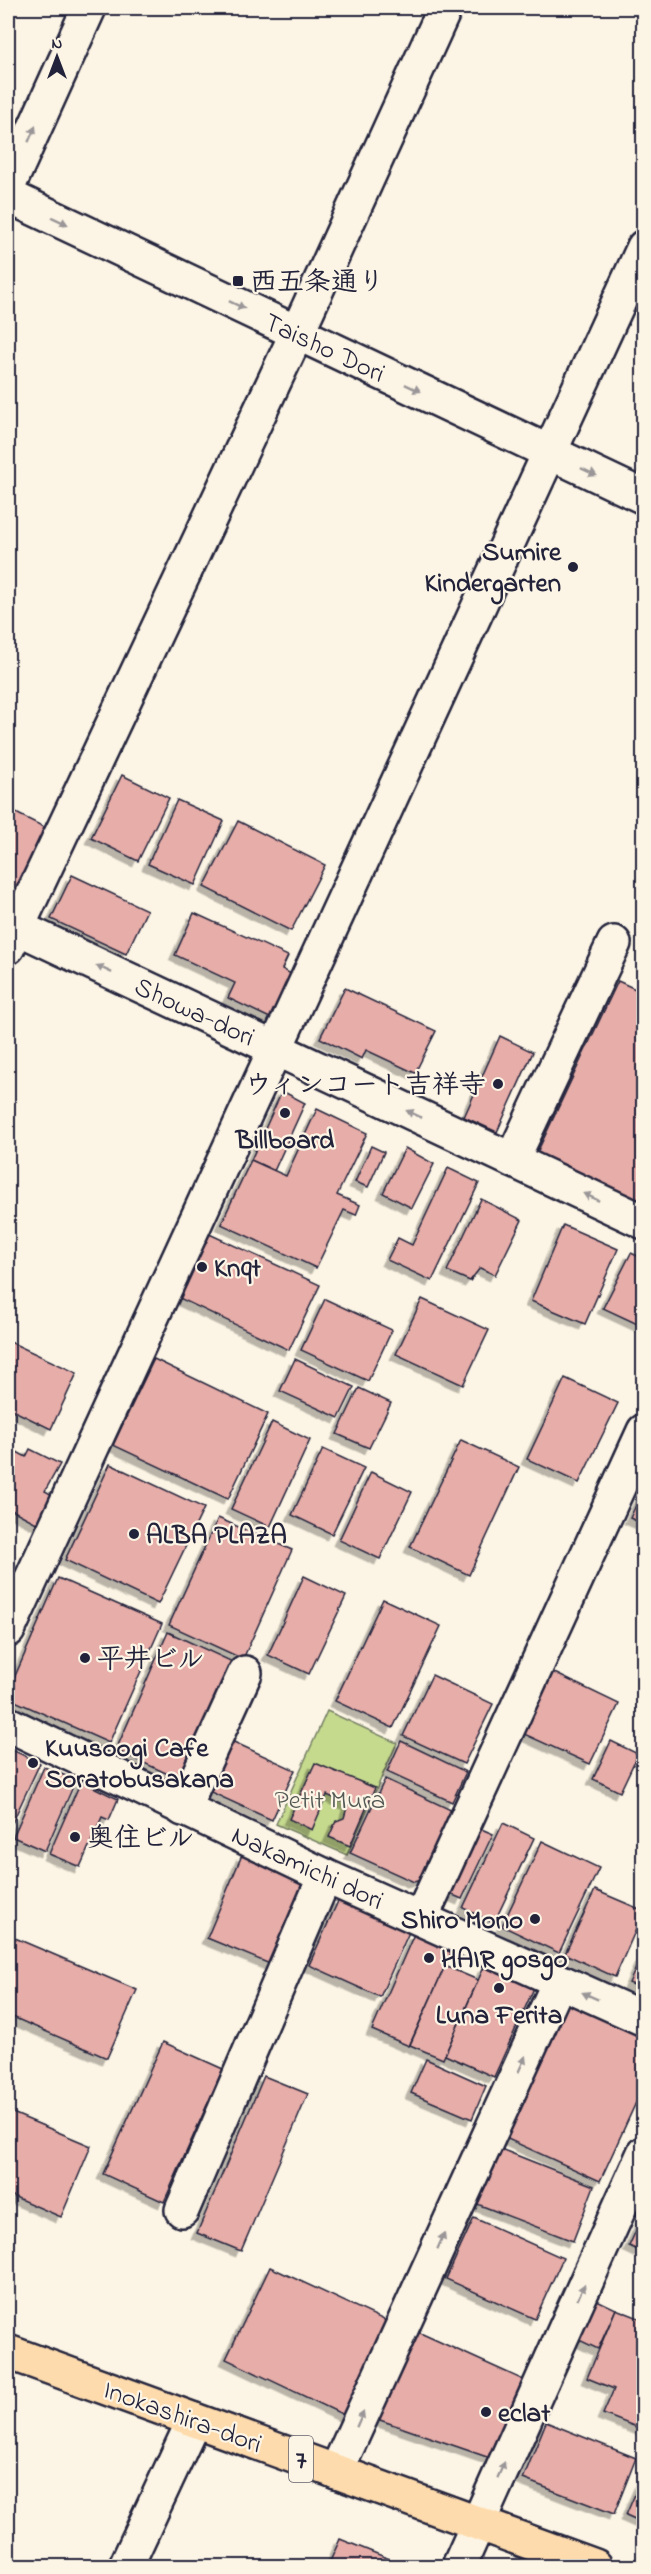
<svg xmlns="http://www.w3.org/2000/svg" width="651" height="2574" font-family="'Indie Flower','Klee One',sans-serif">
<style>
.green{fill:#c6da8e;stroke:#747e64;stroke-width:1.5}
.building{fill:#e7ada8;stroke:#22223b;stroke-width:1.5;filter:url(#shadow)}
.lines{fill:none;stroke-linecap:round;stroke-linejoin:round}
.minor-casing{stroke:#22223b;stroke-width:38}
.major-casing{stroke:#22223b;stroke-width:38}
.minor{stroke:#fcf5e5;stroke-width:33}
.major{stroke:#fedbac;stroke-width:33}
.oneway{fill:#9a9698}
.poi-dot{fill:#22223b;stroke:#fcf5e5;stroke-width:2}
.labels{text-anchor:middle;stroke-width:4.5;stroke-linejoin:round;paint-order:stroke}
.shield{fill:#fcf5e5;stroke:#63616e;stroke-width:1.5}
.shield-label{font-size:26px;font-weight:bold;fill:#22223b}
.poi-label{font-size:27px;font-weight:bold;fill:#22223b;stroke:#fcf5e5;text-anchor:start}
.street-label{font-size:27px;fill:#22223b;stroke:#fcf5e5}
.park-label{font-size:27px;fill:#535954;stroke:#fcf5e5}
</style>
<defs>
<filter id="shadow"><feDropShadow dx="-5.5" dy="5.5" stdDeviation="0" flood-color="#0004"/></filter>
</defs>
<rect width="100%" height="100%" fill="#fcf5e5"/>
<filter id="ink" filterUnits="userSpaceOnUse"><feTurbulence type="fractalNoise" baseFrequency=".0167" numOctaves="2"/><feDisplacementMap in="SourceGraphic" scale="12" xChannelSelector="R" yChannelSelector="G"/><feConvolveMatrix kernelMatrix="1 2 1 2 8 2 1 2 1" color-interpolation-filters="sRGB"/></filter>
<g filter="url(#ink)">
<path class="green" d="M 327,1711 L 397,1743 L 347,1855 L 276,1824 Z"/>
<g class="building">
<path d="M 122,775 L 169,798 L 138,861 L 91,838 Z"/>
<path d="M 177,800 L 224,821 L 195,885 L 148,864 Z"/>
<path d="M 8,809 L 50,830 L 18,893 L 8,888 Z"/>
<path d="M 238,821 L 325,865 L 291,931 L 204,887 Z"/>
<path d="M 72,875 L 147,910 L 126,954 L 51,919 Z"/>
<path d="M 194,913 L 288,956 L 282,969 L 293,975 L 272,1019 L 228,998 L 235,983 L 175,955 Z"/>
<path d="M 618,981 L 644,993 L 644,1208 L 535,1157 Z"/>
<path d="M 345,988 L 436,1031 L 415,1073 L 366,1050 L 362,1059 L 320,1038 Z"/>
<path d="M 500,1036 L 533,1052 L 497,1132 L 464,1117 Z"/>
<path d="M 282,1091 L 305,1103 L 274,1171 L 251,1160 Z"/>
<path d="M 317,1109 L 367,1133 L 337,1195 L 360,1205 L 356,1215 L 344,1210 L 316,1268 L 221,1224 L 251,1160 L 286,1176 Z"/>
<path d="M 371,1146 L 384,1152 L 368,1187 L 355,1182 Z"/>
<path d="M 405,1148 L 434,1164 L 412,1208 L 383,1193 Z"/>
<path d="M 448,1168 L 479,1183 L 432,1281 L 387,1260 L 398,1238 L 412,1245 Z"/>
<path d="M 481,1199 L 522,1220 L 495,1275 L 480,1268 L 470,1281 L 447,1271 Z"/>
<path d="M 563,1225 L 618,1249 L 585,1324 L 531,1301 Z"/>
<path d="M 205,1232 L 320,1285 L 289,1350 L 175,1296 Z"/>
<path d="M 631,1253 L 644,1259 L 644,1327 L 603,1308 Z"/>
<path d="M 325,1299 L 392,1330 L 368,1381 L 301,1350 Z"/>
<path d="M 422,1299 L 489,1330 L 463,1385 L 396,1354 Z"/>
<path d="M 8,1341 L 77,1373 L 51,1429 L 8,1408 Z"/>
<path d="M 154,1359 L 268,1414 L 228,1499 L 113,1445 Z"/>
<path d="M 295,1359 L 354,1387 L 339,1418 L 280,1391 Z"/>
<path d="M 565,1378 L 618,1403 L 579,1483 L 527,1459 Z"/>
<path d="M 359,1388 L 391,1403 L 369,1448 L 337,1434 Z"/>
<path d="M 272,1422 L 310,1440 L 270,1527 L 231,1509 Z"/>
<path d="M 461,1440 L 519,1467 L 469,1575 L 410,1547 Z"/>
<path d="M 8,1447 L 26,1457 L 30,1449 L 60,1464 L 45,1491 L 58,1498 L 44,1527 L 8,1508 Z"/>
<path d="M 323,1449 L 364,1468 L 332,1534 L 292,1515 Z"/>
<path d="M 110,1464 L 204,1508 L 158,1604 L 65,1560 Z"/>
<path d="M 371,1472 L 412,1492 L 380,1559 L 339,1540 Z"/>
<path d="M 644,1488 L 644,1524 L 630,1518 Z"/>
<path d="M 218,1518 L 292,1550 L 243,1659 L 169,1625 Z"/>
<path d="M 304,1576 L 346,1596 L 309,1674 L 268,1655 Z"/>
<path d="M 58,1578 L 162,1624 L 109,1743 L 8,1698 L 8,1692 Z"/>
<path d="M 383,1599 L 441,1626 L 393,1728 L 335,1701 Z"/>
<path d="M 168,1632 L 235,1663 L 183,1781 L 116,1750 Z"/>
<path d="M 542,1667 L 619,1704 L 590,1764 L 513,1729 Z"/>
<path d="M 432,1675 L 493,1704 L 464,1764 L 403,1736 Z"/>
<path d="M 225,1738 L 295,1770 L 272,1820 L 202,1788 Z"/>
<path d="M 401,1741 L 466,1772 L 452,1802 L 387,1772 Z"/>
<path d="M 611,1741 L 638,1754 L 620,1792 L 593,1779 Z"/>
<path d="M 8,1748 L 40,1763 L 8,1832 Z"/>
<path d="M 315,1763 L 375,1788 L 350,1846 L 329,1837 L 336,1821 L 344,1818 L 348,1804 L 327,1795 L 312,1830 L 289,1819 Z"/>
<path d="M 44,1767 L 76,1780 L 45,1851 L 13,1837 Z"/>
<path d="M 385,1779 L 453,1811 L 420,1880 L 414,1882 L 350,1853 Z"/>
<path d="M 81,1781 L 118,1799 L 109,1820 L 102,1817 L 80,1867 L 49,1854 Z"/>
<path d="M 503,1823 L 534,1838 L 494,1923 L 463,1908 Z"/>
<path d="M 472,1825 L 493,1834 L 462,1899 L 441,1890 Z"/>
<path d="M 542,1841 L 599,1868 L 559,1953 L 502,1926 Z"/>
<path d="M 242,1855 L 304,1881 L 270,1964 L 207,1938 Z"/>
<path d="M 595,1890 L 644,1911 L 615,1977 L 565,1954 Z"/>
<path d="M 339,1899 L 410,1930 L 380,1997 L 309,1965 Z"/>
<path d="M 414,1934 L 452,1951 L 409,2046 L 372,2030 Z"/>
<path d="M 8,1935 L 137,1990 L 107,2058 L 8,2015 Z"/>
<path d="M 644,1951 L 644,1989 L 629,1983 Z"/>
<path d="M 445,1966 L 478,1980 L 443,2059 L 410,2045 Z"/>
<path d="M 484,1967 L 534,1988 L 494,2077 L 445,2055 Z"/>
<path d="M 562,2001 L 644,2038 L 644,2085 L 600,2181 L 501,2136 Z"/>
<path d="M 163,2042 L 223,2069 L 164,2202 L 103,2174 Z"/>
<path d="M 426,2059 L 486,2086 L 472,2119 L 411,2093 Z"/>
<path d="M 264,2076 L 308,2094 L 241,2251 L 197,2233 Z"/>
<path d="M 8,2111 L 91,2146 L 61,2217 L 8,2194 Z"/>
<path d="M 493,2146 L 594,2186 L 573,2241 L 472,2202 Z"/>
<path d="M 644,2213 L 644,2253 L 629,2246 Z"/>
<path d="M 474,2218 L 563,2258 L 535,2319 L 446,2279 Z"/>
<path d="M 270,2267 L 393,2324 L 348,2417 L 226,2359 Z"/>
<path d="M 597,2300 L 616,2309 L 598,2349 L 579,2340 Z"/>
<path d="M 616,2309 L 644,2320 L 644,2430 L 603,2414 L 614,2389 L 587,2378 Z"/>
<path d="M 418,2332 L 528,2382 L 490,2458 L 377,2419 Z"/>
<path d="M 546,2422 L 636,2458 L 614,2514 L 523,2479 Z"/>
<path d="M 644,2473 L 644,2523 L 626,2515 Z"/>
<path d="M 340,2539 L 407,2566 L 328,2566 Z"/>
</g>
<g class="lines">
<defs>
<g id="minor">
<path d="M 8,187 L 89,8"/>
<path d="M 8,196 L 644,497"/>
<path d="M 8,923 L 644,1222"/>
<path d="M 8,947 L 297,333 L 445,8"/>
<path d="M 512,1160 L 614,943"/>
<path d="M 8,1630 L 644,247"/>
<path d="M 8,1724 L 325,1876 L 644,2019"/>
<path d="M 183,1809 L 245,1673"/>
<path d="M 421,1918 L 644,1431"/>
<path d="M 182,2210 L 325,1876"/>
<path d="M 336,2472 L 559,1982"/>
<path d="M 126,2566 L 194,2420"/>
<path d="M 459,2566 L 644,2153"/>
</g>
<path id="major" d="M 8,2352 L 595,2566"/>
</defs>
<use href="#minor" class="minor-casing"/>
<use href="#major" class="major-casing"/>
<use href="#minor" class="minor"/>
<use href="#major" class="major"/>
</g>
<defs><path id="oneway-solid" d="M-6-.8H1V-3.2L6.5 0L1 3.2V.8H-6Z" transform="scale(1.5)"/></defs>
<g class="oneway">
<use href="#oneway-solid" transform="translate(32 134) rotate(-66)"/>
<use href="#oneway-solid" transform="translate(60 221) rotate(25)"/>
<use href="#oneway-solid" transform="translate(237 305) rotate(25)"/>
<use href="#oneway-solid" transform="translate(413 388) rotate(25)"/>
<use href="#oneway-solid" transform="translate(589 472) rotate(25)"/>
<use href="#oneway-solid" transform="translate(104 969) rotate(-155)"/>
<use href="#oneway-solid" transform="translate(414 1114) rotate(-155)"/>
<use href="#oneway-solid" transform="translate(591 1197) rotate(-155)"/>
<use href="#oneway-solid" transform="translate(590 1996) rotate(-156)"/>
<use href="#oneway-solid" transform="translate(522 2064) rotate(-66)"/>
<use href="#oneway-solid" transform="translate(441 2241) rotate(-66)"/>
<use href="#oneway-solid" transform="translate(581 2292) rotate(-66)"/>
<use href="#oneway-solid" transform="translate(360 2419) rotate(-66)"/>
<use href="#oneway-solid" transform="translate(501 2470) rotate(-66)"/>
</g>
</g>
<g class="poi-dot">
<rect x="232" y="275" width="12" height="12" rx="3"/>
<circle cx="573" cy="567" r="6"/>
<circle cx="498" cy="1084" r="6"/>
<circle cx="285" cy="1113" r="6"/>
<circle cx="202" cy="1267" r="6"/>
<circle cx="134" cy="1534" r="6"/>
<circle cx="85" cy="1658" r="6"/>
<circle cx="33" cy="1763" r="6"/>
<circle cx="75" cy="1837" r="6"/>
<circle cx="535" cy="1919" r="6"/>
<circle cx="429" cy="1958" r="6"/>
<circle cx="499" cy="1988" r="6"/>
<circle cx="486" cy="2412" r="6"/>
</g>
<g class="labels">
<rect class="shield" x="289" y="2436" width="24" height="46" rx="4.5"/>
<g class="shield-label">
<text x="301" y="2468">7</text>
</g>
<g class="poi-label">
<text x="250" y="290">西五条通り</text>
<text x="561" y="560" text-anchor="end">Sumire<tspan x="561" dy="31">Kindergarten</tspan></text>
<text x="486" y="1093" text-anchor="end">ウィンコート吉祥寺</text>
<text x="285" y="1148" text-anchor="middle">Billboard</text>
<text x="214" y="1276">Knqt</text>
<text x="146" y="1543">ALBA PLAZA</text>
<text x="97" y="1667">平井ビル</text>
<text x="45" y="1756">Kuusoogi Cafe<tspan x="45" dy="31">Soratobusakana</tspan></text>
<text x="87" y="1846">奥住ビル</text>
<text x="523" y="1928" text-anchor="end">Shiro Mono</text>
<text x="441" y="1967">HAIR gosgo</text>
<text x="499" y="2023" text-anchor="middle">Luna Ferita</text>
<text x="498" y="2421">eclat</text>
</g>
<g class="street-label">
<text transform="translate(325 347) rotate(25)" y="9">Taisho Dori</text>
<text transform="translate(195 1011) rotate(25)" y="9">Showa-dori</text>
<text transform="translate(308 1867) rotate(25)" y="9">Nakamichi dori</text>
<text transform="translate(183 2416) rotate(20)" y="9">Inokashira-dori</text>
</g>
<g class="park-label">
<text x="330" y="1808">Petit Mura</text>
</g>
</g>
<rect width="651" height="2574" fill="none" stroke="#fcf5e5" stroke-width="30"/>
<rect x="15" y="15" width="621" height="2544" fill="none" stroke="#22223b" stroke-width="2" filter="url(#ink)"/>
<g transform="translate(57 57)" stroke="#fcf5e5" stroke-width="4.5" paint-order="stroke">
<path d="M0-4.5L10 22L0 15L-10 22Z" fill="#22223b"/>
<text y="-9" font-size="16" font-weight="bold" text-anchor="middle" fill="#22223b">N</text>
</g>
</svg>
